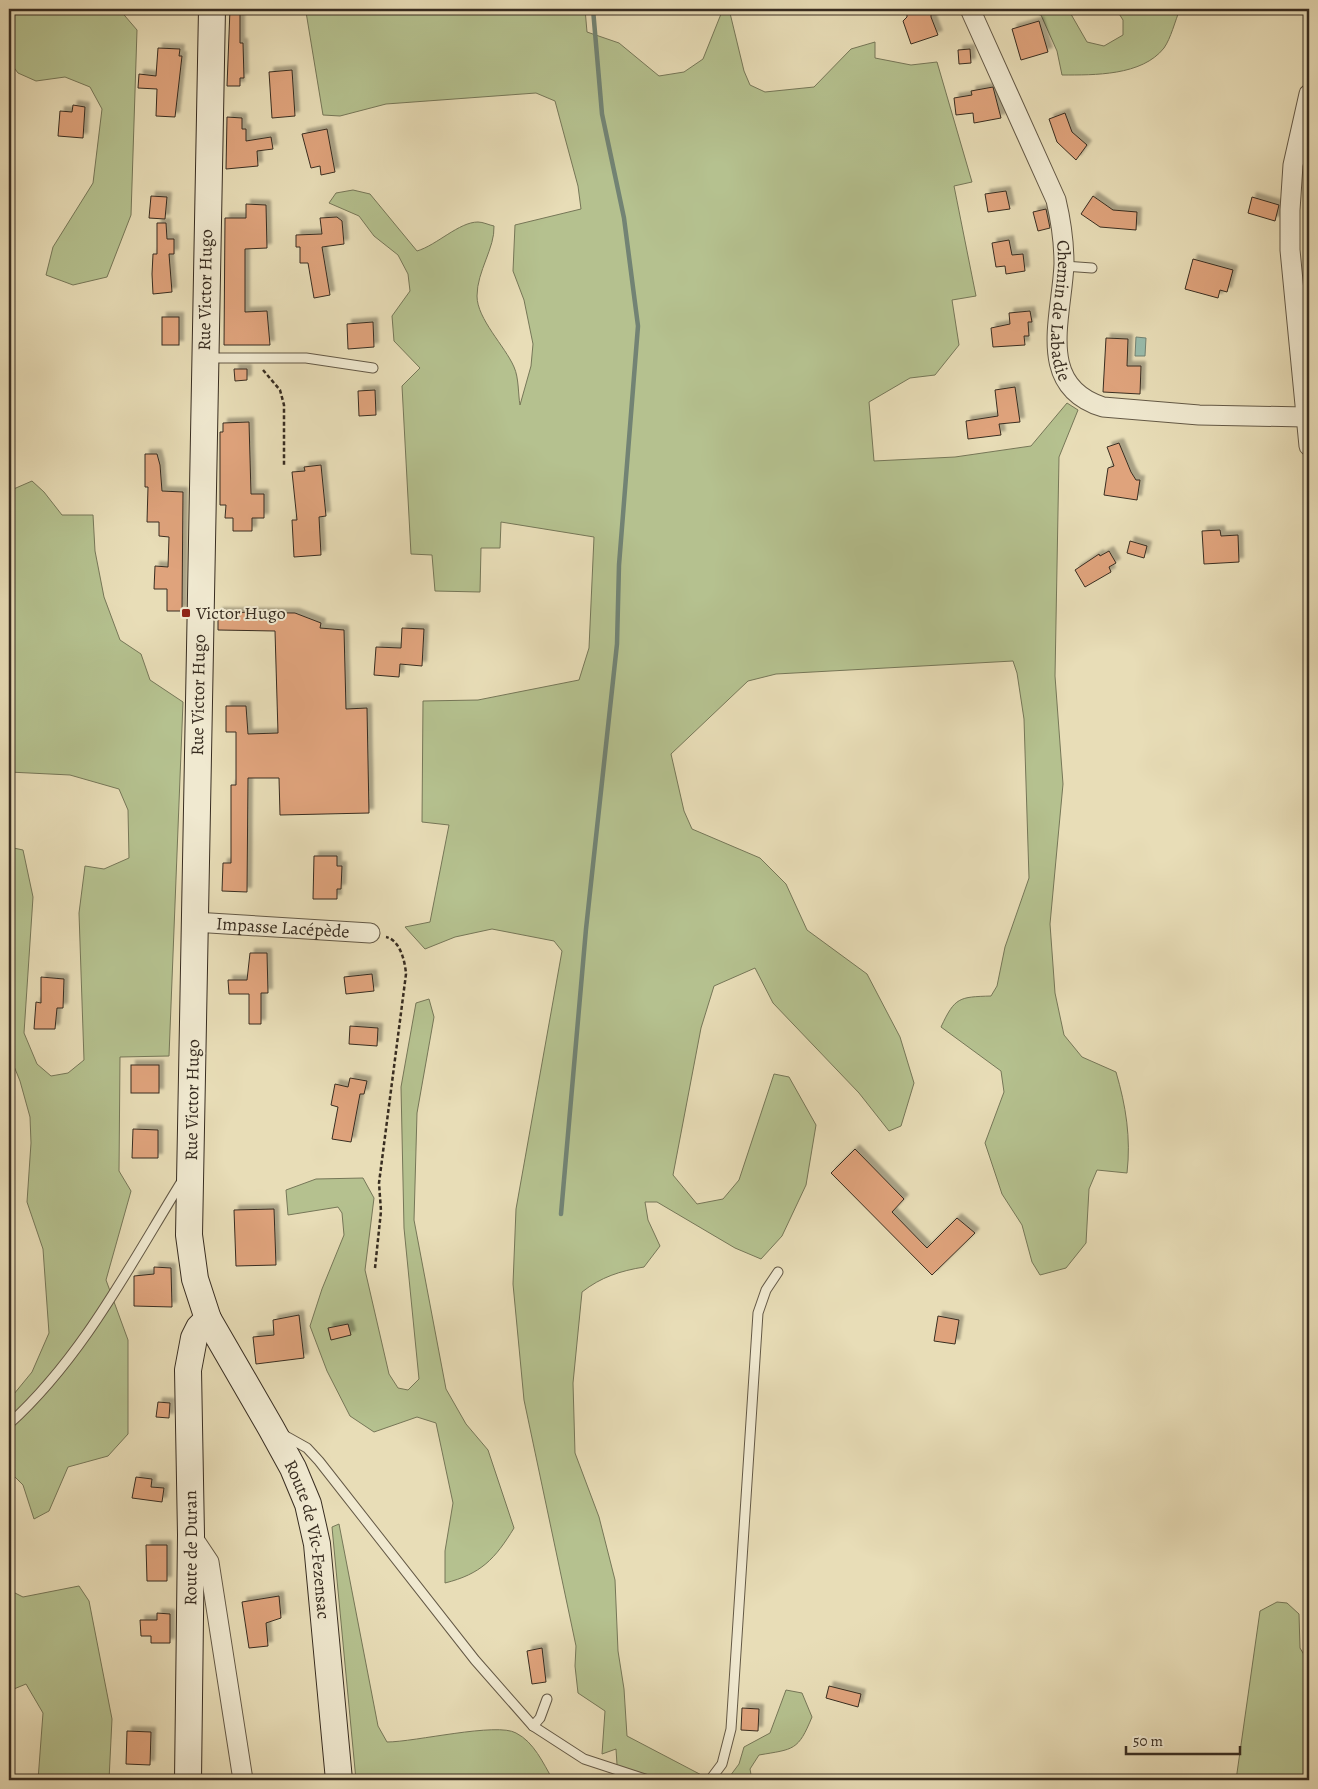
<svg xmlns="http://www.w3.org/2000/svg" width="1318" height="1789" font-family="Alegreya,serif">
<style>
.green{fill:#b5c18f;stroke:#767758}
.water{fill:#98bcac;stroke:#728374}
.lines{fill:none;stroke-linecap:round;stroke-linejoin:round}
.stream{stroke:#728374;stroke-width:4.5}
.building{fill:#dfa37b;stroke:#382d21;filter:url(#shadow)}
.lane-casing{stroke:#645946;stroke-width:11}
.street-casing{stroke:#645946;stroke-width:21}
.secondary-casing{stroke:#382d21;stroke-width:28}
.path{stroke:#382d21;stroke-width:2.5;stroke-dasharray:4 2.5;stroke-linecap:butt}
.lane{stroke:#f0e9d0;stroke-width:9}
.street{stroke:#f0e9d0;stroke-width:19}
.secondary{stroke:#f0e9d0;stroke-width:26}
.poi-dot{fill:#8f2418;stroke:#f0e9d0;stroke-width:2}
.labels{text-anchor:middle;stroke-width:4;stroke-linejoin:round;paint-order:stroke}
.street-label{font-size:18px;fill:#382d21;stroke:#f0e9d0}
.poi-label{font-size:18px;fill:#382d21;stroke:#f0e9d0;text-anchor:start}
</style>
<defs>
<filter id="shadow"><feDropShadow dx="4.5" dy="-4.5" stdDeviation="1" flood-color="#0004"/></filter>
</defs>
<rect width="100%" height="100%" fill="#e8ddb7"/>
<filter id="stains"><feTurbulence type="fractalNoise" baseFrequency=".004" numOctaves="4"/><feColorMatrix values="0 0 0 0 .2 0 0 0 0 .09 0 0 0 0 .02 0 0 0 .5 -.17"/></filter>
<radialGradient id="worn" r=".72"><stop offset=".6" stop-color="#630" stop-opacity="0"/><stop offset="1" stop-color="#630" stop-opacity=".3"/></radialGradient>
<g class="green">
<path d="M 9,9 L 119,9 L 137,30 L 131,215 L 107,277 L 73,285 L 46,275 L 53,247 L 93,183 L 102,109 L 90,87 L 65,77 L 36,81 L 18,73 L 9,61 Z"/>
<path d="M 336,9 L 585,9 L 587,32 L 619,43 L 659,76 L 684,72 L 703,59 L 723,9 L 729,9 L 744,71 L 750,85 L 765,92 L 814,87 L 851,49 L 875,42 L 875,58 L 911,65 L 937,62 L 972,182 L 954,186 L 976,296 L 952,300 L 959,345 L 935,375 L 910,378 L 869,402 L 874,461 L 955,457 L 1031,446 L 1067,403 L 1078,410 L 1059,457 L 1055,676 L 1063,784 L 1050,924 L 1055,993 L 1064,1035 L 1082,1057 L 1116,1072 C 1126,1106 1131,1138 1127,1173 L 1097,1170 L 1089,1189 L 1086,1243 L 1066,1268 L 1040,1275 L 1032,1262 L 1022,1225 L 1002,1194 L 985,1143 L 1004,1092 L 1001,1071 L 941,1027 C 955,997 959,997 991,996 L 997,986 L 1005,947 L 1029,878 L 1024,719 L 1017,673 L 1013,661 L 776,674 L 748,681 L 671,754 L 684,811 L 692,829 L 760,858 L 786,884 L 807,930 L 867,974 L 900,1037 L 914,1083 L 901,1126 L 889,1131 L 859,1093 L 773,1003 L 755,968 L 714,986 L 701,1028 L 673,1175 L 697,1204 L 723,1199 L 739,1180 L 774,1074 L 789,1077 L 816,1125 L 806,1185 L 782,1236 L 761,1259 L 735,1248 L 657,1202 L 645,1202 L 648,1220 L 660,1246 L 644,1267 C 620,1271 601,1277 582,1292 L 573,1383 L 575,1453 L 599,1517 L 615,1580 L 618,1651 L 624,1689 L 627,1736 L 711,1780 L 618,1780 L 616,1749 L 602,1754 L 605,1711 L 578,1693 L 575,1666 L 576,1646 L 524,1400 L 513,1284 L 516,1209 L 562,951 L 554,941 L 492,929 L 455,937 L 425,949 L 405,927 L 430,922 L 449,825 L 422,822 L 423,701 L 478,700 L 579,680 L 589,648 L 594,537 L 501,522 L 500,548 L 481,548 L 480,592 L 435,591 L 432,555 L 411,554 L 402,386 L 420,368 L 394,341 L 392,316 L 410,291 L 408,274 L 398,255 L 374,236 L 359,216 L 329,203 L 336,193 L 353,190 L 370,194 L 417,251 C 437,245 459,222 478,222 C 483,222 489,225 494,226 C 495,248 477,271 477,296 C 477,319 505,346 514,367 C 519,378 518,394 520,405 L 531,366 L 533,344 L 524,300 L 513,271 L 515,225 L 581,209 L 578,186 L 555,101 L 536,93 L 386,104 L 340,116 L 323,115 L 306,12 Z"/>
<path d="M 1009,9 L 1068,9 L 1087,42 L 1104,46 L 1123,35 L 1123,20 L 1116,9 L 1180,9 C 1175,21 1171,38 1164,48 C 1142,76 1094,75 1062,75 L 1057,51 L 1041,15 Z"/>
<path d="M 32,481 L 44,492 L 62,515 L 93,515 L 95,551 L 104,597 L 120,640 L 141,654 L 150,680 L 183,702 L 169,1056 L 120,1057 L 119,1171 L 131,1191 L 106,1280 L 128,1340 L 128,1434 L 108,1456 L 68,1467 L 49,1511 L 34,1519 L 23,1485 L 13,1475 L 9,1479 L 9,1400 L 32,1372 L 49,1333 L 43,1249 L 27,1202 L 31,1143 L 30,1117 L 20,1081 L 9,1054 L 9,847 L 23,850 L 33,897 L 24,1033 L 37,1064 L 51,1076 L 68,1073 L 84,1060 L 79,913 L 85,866 L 104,869 L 129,858 L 128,810 L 119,789 L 70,775 L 9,772 L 9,491 Z"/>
<path d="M 429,999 L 434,1017 L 417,1113 L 414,1220 L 446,1389 L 466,1424 L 488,1450 L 514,1528 C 495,1559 481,1574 445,1583 L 445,1551 L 453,1503 L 436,1423 L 417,1417 L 374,1432 L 350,1416 L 327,1371 L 310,1326 L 322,1289 L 344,1235 L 342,1213 L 338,1207 L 288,1215 L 286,1190 L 316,1179 L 363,1178 L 374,1198 L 365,1270 L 389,1374 L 398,1388 L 408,1390 L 419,1379 L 404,1228 L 401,1087 L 416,1003 Z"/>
<path d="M 339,1524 L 378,1726 L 387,1742 C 415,1742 497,1722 516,1733 C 534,1742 543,1763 553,1780 L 356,1780 L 332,1527 Z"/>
<path d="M 79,1586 L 89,1601 L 112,1719 L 109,1780 L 38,1780 L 43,1713 L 26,1684 L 9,1691 L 9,1590 L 23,1597 Z"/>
<path d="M 1277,1602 L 1287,1603 L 1299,1614 L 1300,1648 L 1306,1658 L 1309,1657 L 1309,1780 L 1236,1780 L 1260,1611 Z"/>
<path d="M 786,1690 L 802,1693 L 812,1717 C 798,1751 794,1749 759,1755 L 750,1769 L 752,1780 L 727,1780 L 739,1764 L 744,1747 L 770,1733 Z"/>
</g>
<path class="water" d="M 1136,337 L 1146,338 L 1145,356 L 1135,356 Z"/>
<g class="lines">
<path class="stream" d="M 561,1214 L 586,929 L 617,644 L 619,565 L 638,326 L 624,218 L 602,114 L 593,9"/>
</g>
<g class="building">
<path d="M 230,9 L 240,9 L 240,43 L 243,43 L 244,78 L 240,78 L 240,86 L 227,86 Z"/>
<path d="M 907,9 L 931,9 L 931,17 L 938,35 L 911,44 L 903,21 L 907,17 Z"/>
<path d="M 1039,21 L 1048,52 L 1021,60 L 1012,29 Z"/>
<path d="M 158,48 L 180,49 L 179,56 L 182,56 L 175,117 L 156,116 L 157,89 L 138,88 L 139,74 L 156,76 Z"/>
<path d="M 970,49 L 971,63 L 959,64 L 958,50 Z"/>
<path d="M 292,70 L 295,116 L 272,118 L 269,72 Z"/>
<path d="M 993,87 L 1001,118 L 974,123 L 973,113 L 956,115 L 954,98 L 972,95 L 971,91 Z"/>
<path d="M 73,105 L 85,107 L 83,138 L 58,136 L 60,111 L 72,112 Z"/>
<path d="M 1065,113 L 1072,132 L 1087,145 L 1076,160 L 1057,142 L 1049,119 Z"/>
<path d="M 227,117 L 242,118 L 242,129 L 246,129 L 246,141 L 271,137 L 273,149 L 257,151 L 258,166 L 226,169 Z"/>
<path d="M 327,129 L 335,172 L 321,175 L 320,166 L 311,168 L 302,134 Z"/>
<path d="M 1006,191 L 1010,209 L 988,212 L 985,194 Z"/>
<path d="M 151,196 L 167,197 L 165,219 L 149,218 Z"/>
<path d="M 1093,196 L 1113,210 L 1137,212 L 1136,230 L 1100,227 L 1081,214 Z"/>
<path d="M 1252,197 L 1279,205 L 1275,221 L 1248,213 Z"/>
<path d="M 246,204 L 266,205 L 267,248 L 245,249 L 245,312 L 267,311 L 270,345 L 224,345 L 225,218 L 246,218 Z"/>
<path d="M 1046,209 L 1050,228 L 1038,231 L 1033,212 Z"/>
<path d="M 337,217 L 342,221 L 344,244 L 322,247 L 330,295 L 314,298 L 308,263 L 300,263 L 300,247 L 296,247 L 296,235 L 322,234 L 320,218 Z"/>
<path d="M 157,223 L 166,223 L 167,239 L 174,239 L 174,254 L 169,254 L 172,292 L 153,294 L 152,274 L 153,254 L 157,254 Z"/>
<path d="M 1009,240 L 1012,255 L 1023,254 L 1025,271 L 1006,274 L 1005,266 L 996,267 L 992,243 Z"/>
<path d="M 1193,259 L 1233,270 L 1227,292 L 1220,290 L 1218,298 L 1185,289 Z"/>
<path d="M 1030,311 L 1032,322 L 1028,322 L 1029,336 L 1024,336 L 1025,345 L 993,347 L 991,328 L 1010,324 L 1009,313 Z"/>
<rect x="162" y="317" width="17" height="28"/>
<path d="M 373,322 L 374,347 L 348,349 L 347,324 Z"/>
<path d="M 1106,338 L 1128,339 L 1127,366 L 1141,366 L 1140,394 L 1103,392 Z"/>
<path d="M 234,369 L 247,369 L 247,380 L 235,381 Z"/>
<path d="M 1015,387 L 1020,422 L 999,424 L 1001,435 L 968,439 L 966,421 L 998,416 L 995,390 Z"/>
<path d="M 375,390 L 376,415 L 359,416 L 358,391 Z"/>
<path d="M 249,422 L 251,494 L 264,494 L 264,518 L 252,518 L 252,531 L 233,531 L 233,518 L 225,518 L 226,505 L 220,505 L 220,432 L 223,432 L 223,423 Z"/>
<path d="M 1119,443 L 1131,472 L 1136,480 L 1140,480 L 1137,500 L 1104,495 L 1108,468 L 1114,466 L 1107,447 Z"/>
<path d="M 145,454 L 157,454 L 160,465 L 162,491 L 183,492 L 182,611 L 167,611 L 167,589 L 154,589 L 155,566 L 168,567 L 169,537 L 159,536 L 159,522 L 147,522 L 148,487 L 145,487 Z"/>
<path d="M 321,465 L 326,516 L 319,517 L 321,555 L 294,557 L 292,520 L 297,520 L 292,472 L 305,471 L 304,467 Z"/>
<path d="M 1220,530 L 1221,536 L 1238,535 L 1239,562 L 1204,564 L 1202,531 Z"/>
<path d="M 1130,541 L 1147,546 L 1144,558 L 1127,553 Z"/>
<path d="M 1109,551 L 1116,563 L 1109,567 L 1111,572 L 1085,587 L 1075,570 L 1099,554 L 1100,556 Z"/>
<path d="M 218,612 L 295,613 L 321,623 L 320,628 L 344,630 L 346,709 L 367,708 L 369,813 L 280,815 L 279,778 L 248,778 L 247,892 L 222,891 L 223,863 L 231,863 L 231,785 L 236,785 L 236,732 L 226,732 L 226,706 L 246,706 L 248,734 L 278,733 L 275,631 L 218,630 Z"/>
<path d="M 402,628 L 424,629 L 422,666 L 400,664 L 399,677 L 374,675 L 376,647 L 401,648 Z"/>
<path d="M 314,856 L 337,856 L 337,866 L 342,866 L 341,889 L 337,889 L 337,899 L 313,899 Z"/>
<path d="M 250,953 L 267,953 L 268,993 L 261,993 L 261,1024 L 249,1024 L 249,994 L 229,994 L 228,980 L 247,980 Z"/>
<path d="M 372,974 L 374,991 L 346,994 L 344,977 Z"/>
<path d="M 41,977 L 64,979 L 63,1008 L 57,1008 L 55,1029 L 34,1029 L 36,1002 L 41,1003 Z"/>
<path d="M 350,1026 L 378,1028 L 377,1046 L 349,1044 Z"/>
<rect x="131" y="1065" width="28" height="28"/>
<path d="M 350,1078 L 367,1081 L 364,1094 L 360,1094 L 351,1142 L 332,1139 L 338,1107 L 331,1105 L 335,1084 L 348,1087 Z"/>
<path d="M 133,1129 L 158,1130 L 158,1158 L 132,1158 Z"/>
<path d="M 855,1149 L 904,1199 L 892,1212 L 927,1248 L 957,1218 L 975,1233 L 932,1275 L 831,1173 Z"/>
<path d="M 274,1209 L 276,1265 L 236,1266 L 234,1210 Z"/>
<path d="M 154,1267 L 171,1268 L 172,1307 L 134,1306 L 134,1276 L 154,1274 Z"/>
<path d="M 299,1315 L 304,1358 L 256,1364 L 253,1337 L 274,1335 L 273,1320 Z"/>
<path d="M 938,1316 L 959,1320 L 955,1344 L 934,1341 Z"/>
<path d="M 348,1324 L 351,1335 L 331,1340 L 328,1328 Z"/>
<path d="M 158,1402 L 170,1403 L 169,1418 L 156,1417 Z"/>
<path d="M 136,1477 L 152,1479 L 151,1487 L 164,1488 L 162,1502 L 132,1498 Z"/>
<path d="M 146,1545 L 167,1545 L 167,1581 L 147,1581 Z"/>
<path d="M 279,1596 L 281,1618 L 266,1623 L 268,1646 L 249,1648 L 242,1602 Z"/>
<path d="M 157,1613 L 170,1614 L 170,1643 L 151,1643 L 151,1636 L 141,1636 L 140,1620 L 157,1620 Z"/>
<path d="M 542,1648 L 546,1682 L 532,1684 L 527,1651 Z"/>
<path d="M 829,1686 L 861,1694 L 858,1707 L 826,1698 Z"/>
<path d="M 742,1708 L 759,1709 L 758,1731 L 741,1730 Z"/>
<path d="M 127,1731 L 151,1732 L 150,1765 L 126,1764 Z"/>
</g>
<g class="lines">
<defs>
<g id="lane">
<path d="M 1064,266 L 1092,268"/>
<path d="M 209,358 L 306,358 L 373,368"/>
<path d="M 9,1424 C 83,1357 130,1265 182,1181"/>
<path d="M 282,1434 L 307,1448 L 319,1461 L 475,1660 L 533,1726 L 584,1759 L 648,1780"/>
<path d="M 533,1726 L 540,1718 L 547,1699"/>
<path d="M 710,1780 L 722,1764 L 731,1729 L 758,1313 L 766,1290 L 778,1272"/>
</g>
<g id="street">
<path id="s1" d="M 970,9 L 1056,200 C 1061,221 1064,242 1064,264 C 1062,317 1035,386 1103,407 L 1199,415 L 1305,417"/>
<path d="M 1309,94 L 1293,165 L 1290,210 L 1290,250 L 1309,446"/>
<path id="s2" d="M 194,922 L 370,933"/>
<path d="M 191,1535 L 209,1562 L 243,1780"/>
</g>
<g id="secondary">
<path id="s3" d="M 212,9 L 189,1235 L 195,1279 L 208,1319 L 271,1428 L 293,1468 L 308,1504 L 317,1544 L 339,1780"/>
<path id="s4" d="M 188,1780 L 191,1535 L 188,1370 L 194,1338 L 199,1328 L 208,1319"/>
</g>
</defs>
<use href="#lane" class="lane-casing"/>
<use href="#street" class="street-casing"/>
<use href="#secondary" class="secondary-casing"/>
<g class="path">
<path d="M 263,370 L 280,390 L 284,405 L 284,467"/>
<path d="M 375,1268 L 381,1211 L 379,1183 L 406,974 C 405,961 400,940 386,937"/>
</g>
<use href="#lane" class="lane"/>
<use href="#street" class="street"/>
<use href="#secondary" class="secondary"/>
</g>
<rect class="poi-dot" x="181" y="608" width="10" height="10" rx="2.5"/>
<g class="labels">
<g class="street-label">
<text transform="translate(205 290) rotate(-89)" y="6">Rue Victor Hugo</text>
<text dy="6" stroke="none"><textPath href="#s1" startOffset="321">Chemin de Labadie</textPath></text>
<text transform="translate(198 695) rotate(-89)" y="6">Rue Victor Hugo</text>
<text dy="6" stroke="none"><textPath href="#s2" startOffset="89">Impasse Lacépède</textPath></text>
<text transform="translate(192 1100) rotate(-89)" y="6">Rue Victor Hugo</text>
<text dy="6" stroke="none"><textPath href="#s3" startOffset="1558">Route de Vic-Fezensac</textPath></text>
<text dy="6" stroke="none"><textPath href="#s4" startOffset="232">Route de Duran</textPath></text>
</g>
<g class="poi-label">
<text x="196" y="619">Victor Hugo</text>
</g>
</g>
<rect width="1318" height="1789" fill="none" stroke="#e8ddb7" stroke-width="30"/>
<rect x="10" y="10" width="1298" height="1769" fill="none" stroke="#382d21" stroke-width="2.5"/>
<rect x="15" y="15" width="1288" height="1759" fill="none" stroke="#382d21"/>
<path d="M1126 1746v8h114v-8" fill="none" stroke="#382d21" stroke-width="2.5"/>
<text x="1133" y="1746" font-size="15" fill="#382d21" stroke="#f0e9d0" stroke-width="4" paint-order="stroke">50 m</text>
<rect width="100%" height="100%" filter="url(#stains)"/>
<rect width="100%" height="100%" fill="url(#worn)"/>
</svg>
